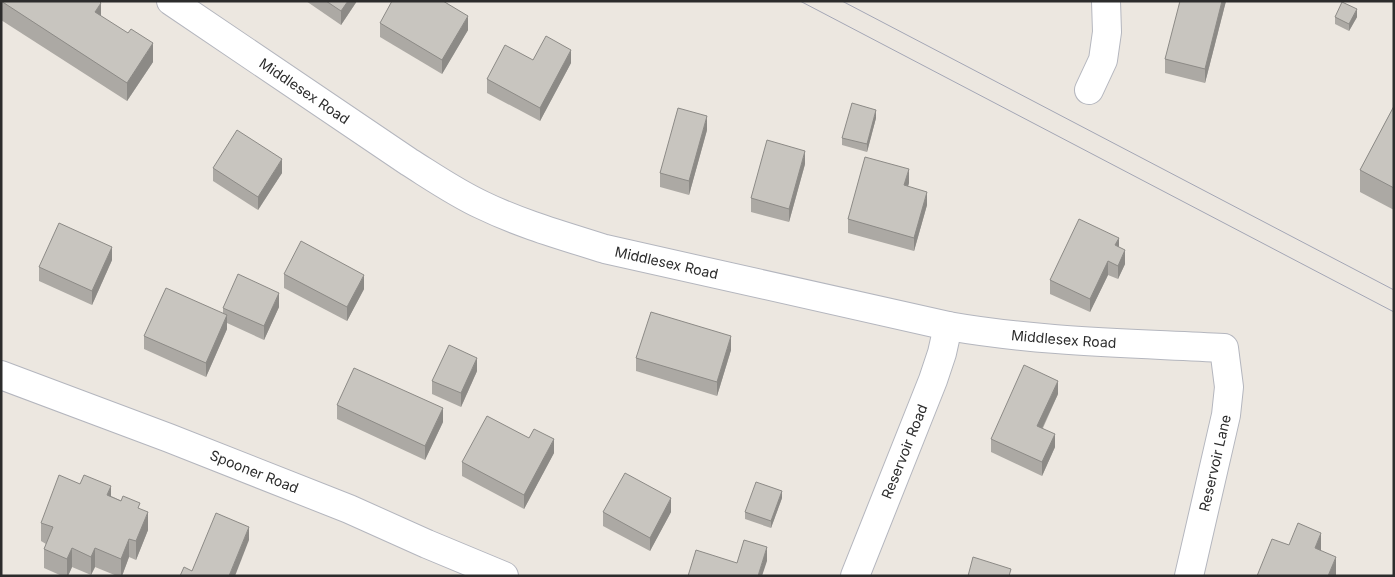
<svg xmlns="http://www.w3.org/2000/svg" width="1395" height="577" font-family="Inter,sans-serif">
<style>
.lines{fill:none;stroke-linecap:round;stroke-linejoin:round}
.minor-casing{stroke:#b4b6be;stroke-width:30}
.minor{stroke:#fff;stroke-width:28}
.tram{stroke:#a3a6b5;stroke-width:1}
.wall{fill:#aca9a4}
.shaded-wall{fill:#8c8a86}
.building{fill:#c8c5bf;stroke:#8c8a86}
.labels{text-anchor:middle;stroke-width:4;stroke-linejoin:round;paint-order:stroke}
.street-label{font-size:14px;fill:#2c2c2c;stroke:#fff}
</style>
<rect width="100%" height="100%" fill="#ece7e0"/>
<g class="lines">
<defs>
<g id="minor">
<path id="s1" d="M 171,1 L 409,162 C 433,177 456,193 482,205 C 521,224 564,236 605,249 L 948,326 C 1039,342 1132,343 1224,348 L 1229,387 L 1226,415 L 1189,576"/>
<path d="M 1089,90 L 1103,60 L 1107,32 L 1106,1"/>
<path id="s2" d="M 1,375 L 169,438 L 349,509 L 427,544 L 504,576"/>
<path id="s3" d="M 855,576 L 933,380 L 942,353 L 948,326"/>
</g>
</defs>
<use href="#minor" class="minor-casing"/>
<use href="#minor" class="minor"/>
<g class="tram">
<path d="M 800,1 L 1394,312"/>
<path d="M 842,1 L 1394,290"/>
</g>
</g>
<g class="wall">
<path d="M 1,1 L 101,16 L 153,62 L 127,101 L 1,20 Z"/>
<path d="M 306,1 L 357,1 L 341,25 Z"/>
<path d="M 1226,1 L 1205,83 L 1165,73 L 1165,59 Z"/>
<path d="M 1335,17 L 1357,17 L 1349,31 L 1335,24 Z"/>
<path d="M 380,23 L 468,30 L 442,74 L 380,37 Z"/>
<path d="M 571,63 L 540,121 L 487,93 L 487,79 Z"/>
<path d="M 1394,106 L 1394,210 L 1360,192 L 1360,170 Z"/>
<path d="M 876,118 L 867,152 L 842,145 L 842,138 Z"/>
<path d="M 707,130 L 689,195 L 660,187 L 660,173 Z"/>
<path d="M 805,164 L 789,222 L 751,212 L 751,198 Z"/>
<path d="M 213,168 L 282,173 L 258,210 L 213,181 Z"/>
<path d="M 909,183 L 908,186 L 927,205 L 914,251 L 848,233 L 848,219 Z"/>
<path d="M 1119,247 L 1125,264 L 1118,279 L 1108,275 L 1090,312 L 1050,294 L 1050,280 Z"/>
<path d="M 112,260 L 92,305 L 39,281 L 39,267 Z"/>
<path d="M 284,274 L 364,289 L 347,321 L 284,288 Z"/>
<path d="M 279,307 L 264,340 L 227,323 L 227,329 L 206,377 L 144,349 L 144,336 L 223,313 L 223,308 Z"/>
<path d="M 731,350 L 717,396 L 636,371 L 636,358 Z"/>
<path d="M 477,371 L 461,407 L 432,394 L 432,381 Z"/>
<path d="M 1058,394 L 1043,428 L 1055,447 L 1042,476 L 991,452 L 991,439 Z"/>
<path d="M 337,405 L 443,422 L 425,460 L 337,419 Z"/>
<path d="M 554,453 L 524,509 L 462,476 L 462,462 Z"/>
<path d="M 111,496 L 140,509 L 148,530 L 136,560 L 129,557 L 122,576 L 117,576 L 95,567 L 91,575 L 72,567 L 68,576 L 62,576 L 44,568 L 44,549 L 46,544 L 41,541 L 41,523 Z"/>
<path d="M 782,498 L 771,528 L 745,519 L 745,512 Z"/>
<path d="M 603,512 L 671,512 L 650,551 L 603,526 Z"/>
</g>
<g class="shaded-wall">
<path d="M 348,1 L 357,1 L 341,25 L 341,11 Z"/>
<path d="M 1222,1 L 1226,1 L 1205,83 L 1205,69 Z"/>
<path d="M 101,3 L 101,21 L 95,12 Z"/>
<path d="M 1357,9 L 1357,17 L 1349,31 L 1349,24 Z"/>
<path d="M 468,16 L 468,30 L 442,74 L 442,60 Z"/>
<path d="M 153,43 L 153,62 L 127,101 L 127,83 Z"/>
<path d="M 571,50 L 571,63 L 540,121 L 540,108 Z"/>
<path d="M 876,110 L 876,118 L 867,152 L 867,144 Z"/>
<path d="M 707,116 L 707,130 L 689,195 L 689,181 Z"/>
<path d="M 805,151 L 805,164 L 789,222 L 789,209 Z"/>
<path d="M 282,159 L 282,173 L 258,210 L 258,197 Z"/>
<path d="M 909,169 L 909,183 L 904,199 L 904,185 Z"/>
<path d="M 927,192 L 927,205 L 914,251 L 914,238 Z"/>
<path d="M 1119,238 L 1119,251 L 1115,245 Z"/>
<path d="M 112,247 L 112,260 L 92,305 L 92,291 Z"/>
<path d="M 1125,250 L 1125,264 L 1118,279 L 1118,266 Z"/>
<path d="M 1108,261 L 1108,275 L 1090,312 L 1090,299 Z"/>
<path d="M 364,275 L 364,289 L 347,321 L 347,307 Z"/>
<path d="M 279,293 L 279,307 L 264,340 L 264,326 Z"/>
<path d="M 227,315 L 227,329 L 206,377 L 206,363 Z"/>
<path d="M 731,336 L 731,350 L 717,396 L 717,382 Z"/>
<path d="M 477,358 L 477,371 L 461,407 L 461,393 Z"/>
<path d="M 1058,381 L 1058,394 L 1037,439 L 1037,426 Z"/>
<path d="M 443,408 L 443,422 L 425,460 L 425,446 Z"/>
<path d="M 1055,434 L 1055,447 L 1042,476 L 1042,462 Z"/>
<path d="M 554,439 L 554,453 L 524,509 L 524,495 Z"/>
<path d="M 111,486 L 111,505 L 107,495 Z"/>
<path d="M 782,491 L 782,498 L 771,528 L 771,521 Z"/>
<path d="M 671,498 L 671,512 L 650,551 L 650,538 Z"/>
<path d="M 148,512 L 148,530 L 136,560 L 136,541 Z"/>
<path d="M 249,527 L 249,540 L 235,576 L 229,576 Z"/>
<path d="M 1321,533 L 1321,552 L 1315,548 Z"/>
<path d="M 129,539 L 129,557 L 122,576 L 121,576 L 121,559 Z"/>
<path d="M 767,547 L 767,561 L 762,576 L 758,576 Z"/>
<path d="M 72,548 L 72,567 L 68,576 L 67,576 L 67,559 Z"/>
<path d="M 95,548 L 95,567 L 91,575 L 91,557 Z"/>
<path d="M 1336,557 L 1336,576 L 1328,576 Z"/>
</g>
<g class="building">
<path d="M 1,1 L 99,1 L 101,3 L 95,12 L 128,33 L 131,29 L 153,43 L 127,83 Z"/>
<path d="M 326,1 L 348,1 L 341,11 Z"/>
<path d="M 392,1 L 443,1 L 468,16 L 442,60 L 380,23 Z"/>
<path d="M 1180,1 L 1222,1 L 1205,69 L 1165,59 Z"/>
<path d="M 1342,2 L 1357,9 L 1349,24 L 1335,17 Z"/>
<path d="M 546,36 L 571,50 L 540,108 L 487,79 L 505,45 L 533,60 Z"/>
<path d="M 852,103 L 876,110 L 867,144 L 842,138 Z"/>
<path d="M 1394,106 L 1394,188 L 1360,170 Z"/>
<path d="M 678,108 L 707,116 L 689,181 L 660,173 Z"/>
<path d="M 237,130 L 282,159 L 258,197 L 213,168 Z"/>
<path d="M 767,140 L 805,151 L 789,209 L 751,198 Z"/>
<path d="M 865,157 L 909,169 L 904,185 L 927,192 L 914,238 L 848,219 Z"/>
<path d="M 1079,219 L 1119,238 L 1115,245 L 1125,250 L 1118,266 L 1108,261 L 1090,299 L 1050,280 Z"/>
<path d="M 59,223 L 112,247 L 92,291 L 39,267 Z"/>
<path d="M 301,241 L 364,275 L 347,307 L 284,274 Z"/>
<path d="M 238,274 L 279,293 L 264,326 L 223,308 Z"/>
<path d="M 166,288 L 227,315 L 206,363 L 144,336 Z"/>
<path d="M 651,312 L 731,336 L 717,382 L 636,358 Z"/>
<path d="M 449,345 L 477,358 L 461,393 L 432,381 Z"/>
<path d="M 1024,365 L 1058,381 L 1037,426 L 1055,434 L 1042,462 L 991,439 Z"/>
<path d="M 354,368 L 443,408 L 425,446 L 337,405 Z"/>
<path d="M 487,416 L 529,438 L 534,429 L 554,439 L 524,495 L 462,462 Z"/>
<path d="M 625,473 L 671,498 L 650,538 L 603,512 Z"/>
<path d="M 59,475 L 80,484 L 84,475 L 111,486 L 107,495 L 121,501 L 123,496 L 140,503 L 138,508 L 148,512 L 136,541 L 129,539 L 121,559 L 95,548 L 91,557 L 72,548 L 67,559 L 44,549 L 53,527 L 41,523 Z"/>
<path d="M 756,482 L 782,491 L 771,521 L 745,512 Z"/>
<path d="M 216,513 L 249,527 L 229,576 L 180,576 L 184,567 L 192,571 Z"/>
<path d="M 1298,523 L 1321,533 L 1315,548 L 1336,557 L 1328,576 L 1257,576 L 1272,539 L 1289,545 Z"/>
<path d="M 744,540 L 767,547 L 758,576 L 688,576 L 696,550 L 737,563 Z"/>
<path d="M 973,557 L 1011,569 L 1009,576 L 968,576 Z"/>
</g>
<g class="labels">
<g class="street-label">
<text dy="5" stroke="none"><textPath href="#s1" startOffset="161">Middlesex Road</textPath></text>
<text dy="5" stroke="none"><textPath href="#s1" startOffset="566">Middlesex Road</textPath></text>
<text dy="5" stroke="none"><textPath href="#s1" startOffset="971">Middlesex Road</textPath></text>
<text dy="5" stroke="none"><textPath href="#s3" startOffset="134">Reservoir Road</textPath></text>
<text transform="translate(1215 463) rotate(-77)" y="5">Reservoir Lane</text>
<text dy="5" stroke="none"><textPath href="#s2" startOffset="271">Spooner Road</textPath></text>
</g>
</g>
<rect width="1395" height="577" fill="none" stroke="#2c2c2c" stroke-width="5"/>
</svg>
